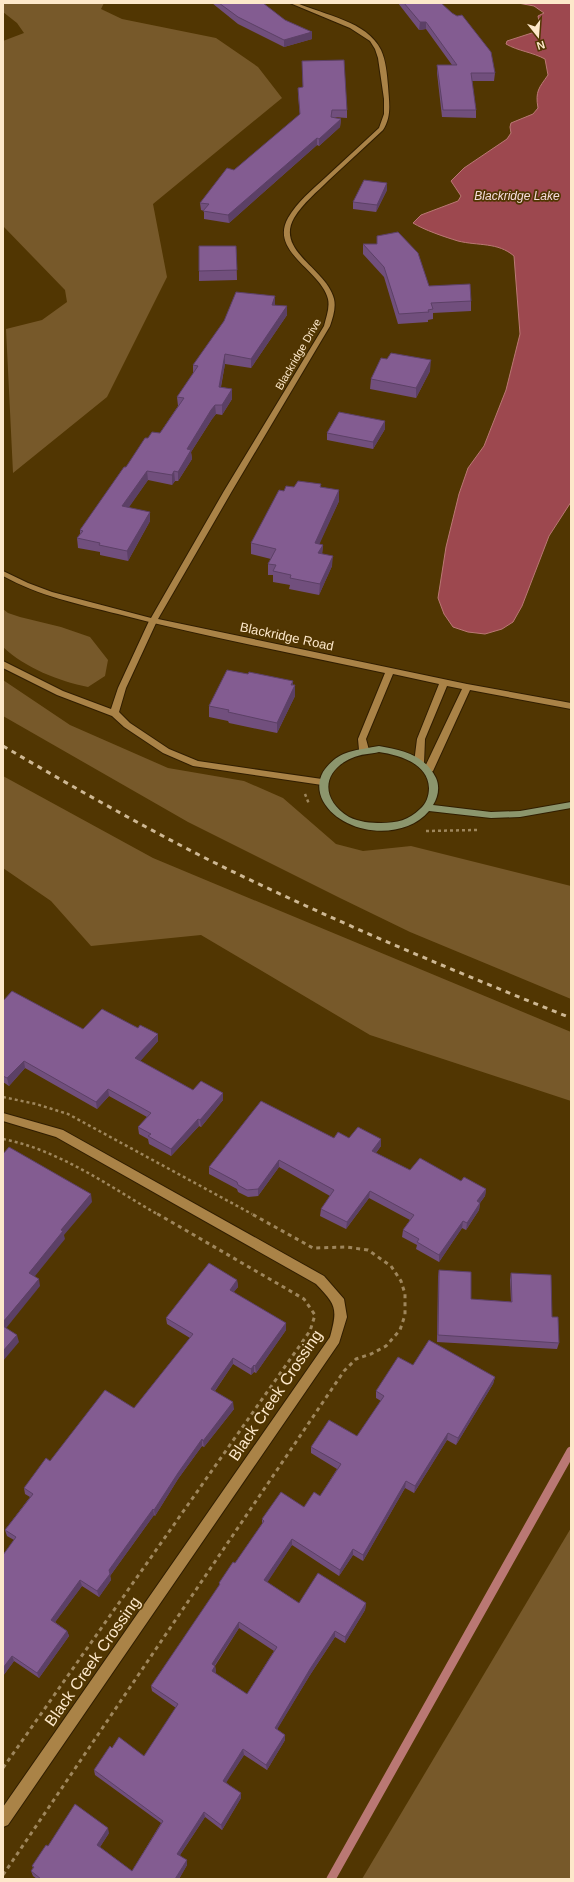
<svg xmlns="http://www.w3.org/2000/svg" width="574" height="1882" font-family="Helvetica,sans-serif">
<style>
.green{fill:#77592a}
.water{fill:#9d484f;stroke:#ba7874}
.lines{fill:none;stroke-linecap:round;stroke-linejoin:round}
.stream{stroke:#ba7874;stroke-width:9}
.lane-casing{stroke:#311e00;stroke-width:2}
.street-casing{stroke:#311e00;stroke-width:2}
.secondary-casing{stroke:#311e00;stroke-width:2}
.path-far1{stroke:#9e865c;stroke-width:2.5;stroke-dasharray:3 3;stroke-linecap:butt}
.path{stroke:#9e865c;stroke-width:3;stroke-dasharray:4 4;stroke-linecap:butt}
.lane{fill:#aa8347;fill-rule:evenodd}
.street{fill:#aa8347;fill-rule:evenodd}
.secondary{fill:#8c966d;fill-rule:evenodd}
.rail{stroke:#ceb894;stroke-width:3;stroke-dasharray:5 5;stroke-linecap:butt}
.wall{fill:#714f7d;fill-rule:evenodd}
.shaded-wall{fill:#5c4066}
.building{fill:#835c91;stroke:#5c4066;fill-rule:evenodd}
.labels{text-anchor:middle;stroke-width:3.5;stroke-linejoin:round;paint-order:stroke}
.far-street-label{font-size:11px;fill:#fde8ca;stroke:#513602}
.far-water-label{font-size:12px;font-style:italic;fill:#f6dddd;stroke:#513602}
.street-label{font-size:13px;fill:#fde8ca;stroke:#513602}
.near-street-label{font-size:16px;fill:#fde8ca;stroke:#513602}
</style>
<rect width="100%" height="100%" fill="#513602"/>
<g class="green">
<path d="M 3,3 L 104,3 L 101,9 L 122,19 L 216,38 L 258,67 L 282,98 L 153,204 L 167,277 L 107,397 L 13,473 L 6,329 L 42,320 L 67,302 L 65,290 L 3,226 L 3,41 L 24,33 L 17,23 L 3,12 Z"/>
<path d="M 3,609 L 8,613 L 20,617 L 61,627 L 90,637 L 108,660 L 105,676 L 88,687 C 59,681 25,668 3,647 Z"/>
<path d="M 3,680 L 70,725 L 168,768 L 244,781 L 283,798 L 336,844 L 363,851 L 411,846 L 571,886 L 571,999 L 410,932 L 340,898 L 188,822 L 3,716 Z"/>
<path d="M 3,776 L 153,858 L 571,1032 L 571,1101 L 370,1035 L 201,935 L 91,946 L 51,901 L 3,868 Z"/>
<path d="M 571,1528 L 571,1879 L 362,1879 Z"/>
</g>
<path class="water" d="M 518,3 L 571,3 L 571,502 L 549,536 L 522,606 L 513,622 L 502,629 L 485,634 L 468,632 L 453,627 L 444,614 L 438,598 L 446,547 L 459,494 L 468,468 L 484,446 L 506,390 L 520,334 L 514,256 C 498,242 478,246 458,241 C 445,237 424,230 413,223 L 421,215 L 458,201 L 461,196 L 451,181 L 464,168 L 507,139 L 511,133 L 510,127 L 511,123 L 533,114 L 538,108 C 535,91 539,88 548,75 L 545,59 C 532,52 518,51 506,44 L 507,41 L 538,31 L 540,27 L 538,16 L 544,13 L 534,6 Z"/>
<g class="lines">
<path class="stream" d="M 331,1879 L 571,1451"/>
<defs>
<path id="lane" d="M 153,618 L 157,621 L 126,688 L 119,712 L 130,723 L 169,749 L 198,761 L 322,779 L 327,782 L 325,784 L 322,785 L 193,766 L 163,753 L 124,727 L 112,716 L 57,695 L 3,668 L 3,661 L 63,691 L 111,709 L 118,688 L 149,621 Z"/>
<g id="street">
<path d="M 290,3 L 297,3 C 324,15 367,21 381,50 C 386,61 387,74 388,86 C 389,102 392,116 383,130 C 365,147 347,163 329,180 C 317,192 303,203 294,218 C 275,251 327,269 334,299 C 336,308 333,317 330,326 L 232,491 L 158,619 L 467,684 L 571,703 L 571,709 L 470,690 L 433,771 L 428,774 L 423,771 L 462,689 L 447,686 L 425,739 L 424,763 L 419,766 L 414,763 L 417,739 L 439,684 L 393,674 L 366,739 L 369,750 L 364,753 L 359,750 L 358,739 L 385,673 C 296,654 206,637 118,614 C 78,604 39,596 3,576 L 3,571 L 28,583 L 52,592 L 151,618 L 224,491 L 324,326 C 326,317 330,308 328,299 C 321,270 269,252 288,218 C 297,202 312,190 325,178 C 343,161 361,145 379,128 L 384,114 L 384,99 L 378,58 L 375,49 L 370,41 L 350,28 Z"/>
<path d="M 3,1113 L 63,1130 L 324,1276 L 344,1299 L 347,1317 L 339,1343 L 8,1825 L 3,1827 L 3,1807 L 330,1337 C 338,1308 336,1305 316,1284 L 56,1137 L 3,1121 Z"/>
</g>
<path id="secondary" d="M 379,746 C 402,750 425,755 436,778 C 440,787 438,797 433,805 L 491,812 L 520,811 L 571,802 L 571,808 L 520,817 L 491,818 L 429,811 C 403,842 342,835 323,801 C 318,791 318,781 323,772 C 329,763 338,755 349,752 C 359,749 369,748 379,746 ZM 379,752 C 399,755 428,763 429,788 C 429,796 426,804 420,809 C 409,820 397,823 381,823 C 371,823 359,822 349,817 C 320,799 322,771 352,758 C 360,754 371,754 379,752 Z"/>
</defs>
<use href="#lane" class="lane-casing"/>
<use href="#street" class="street-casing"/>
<use href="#secondary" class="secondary-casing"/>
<g class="path-far1">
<path d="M 305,794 L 309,804"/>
<path d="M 426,831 L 477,830"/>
<path d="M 3,1097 L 36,1104 L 68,1114 L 252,1214"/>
<path d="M 3,1139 C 59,1150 109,1186 157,1214"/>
</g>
<g class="path">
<path d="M 3,1768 L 310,1331 L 315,1315 L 304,1299 L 156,1213"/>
<path d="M 3,1875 L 344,1371 L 356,1359 L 371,1354 L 386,1346 L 400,1330 L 405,1315 L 405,1294 L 401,1281 L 391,1266 L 368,1250 L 346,1247 L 313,1248 L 250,1213"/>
</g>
<use href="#lane" class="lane"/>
<use href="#street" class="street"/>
<use href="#secondary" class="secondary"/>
<path class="rail" d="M 3,746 C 71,786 140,825 211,861 C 329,919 449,969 571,1018"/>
</g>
<g class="wall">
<path d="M 212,3 L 257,3 L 285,20 L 312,39 L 284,47 L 238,24 Z"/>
<path d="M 398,3 L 441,3 L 495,73 L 494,81 L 472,81 L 476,110 L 476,118 L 442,117 L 437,73 L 437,65 L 452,65 L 426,29 L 419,30 Z"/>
<path d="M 302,61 L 347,110 L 347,118 L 333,117 L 341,119 L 340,127 L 319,146 L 317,145 L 229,223 L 204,219 L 204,211 L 201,210 L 200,203 L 234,170 L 300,115 L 298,95 L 298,88 L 303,87 Z"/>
<path d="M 387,190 L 376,212 L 353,209 L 353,202 Z"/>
<path d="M 363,244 L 377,244 L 429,286 L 471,301 L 471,311 L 433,313 L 433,319 L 428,320 L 428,322 L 398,324 L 384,277 L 363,254 Z"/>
<path d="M 236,246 L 237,280 L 199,281 L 199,271 Z"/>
<path d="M 275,305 L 287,315 L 251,368 L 225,364 L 221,387 L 232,389 L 232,399 L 222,415 L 216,414 L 212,419 L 191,452 L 192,459 L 178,481 L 175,481 L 172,485 L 148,480 L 128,508 L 150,521 L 128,561 L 100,555 L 100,552 L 78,548 L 77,538 L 80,534 L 80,530 L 148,438 L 160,433 L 178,406 L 177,397 L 193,374 L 193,365 Z"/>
<path d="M 430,371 L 416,398 L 370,389 L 371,379 Z"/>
<path d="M 385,421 L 385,429 L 373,449 L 327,440 L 327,433 Z"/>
<path d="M 321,484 L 321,487 L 339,490 L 339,501 L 319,544 L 323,545 L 322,554 L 332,566 L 319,595 L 289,589 L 290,585 L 273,582 L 273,575 L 268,575 L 268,564 L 271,559 L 251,554 L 251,543 L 284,491 L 294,487 Z"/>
<path d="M 293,685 L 295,685 L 295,696 L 277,733 L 229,723 L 228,721 L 209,717 L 209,706 Z"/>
<path d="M 3,1001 L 83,1029 L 158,1041 L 140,1061 L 193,1090 L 223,1093 L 223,1100 L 201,1127 L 199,1126 L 171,1156 L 149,1144 L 148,1139 L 139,1134 L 138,1127 L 147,1117 L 109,1096 L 97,1109 L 25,1068 L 9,1086 L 3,1082 Z"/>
<path d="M 334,1138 L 381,1139 L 381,1146 L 376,1153 L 410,1170 L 461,1181 L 486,1189 L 485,1196 L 480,1203 L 479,1210 L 466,1230 L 462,1228 L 439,1262 L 416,1249 L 417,1245 L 402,1237 L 403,1230 L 410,1220 L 369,1198 L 346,1229 L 320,1216 L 321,1209 L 330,1196 L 279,1167 L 258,1196 L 248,1197 L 238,1192 L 237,1189 L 209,1174 L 209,1167 Z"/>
<path d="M 439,1270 L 471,1299 L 511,1302 L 510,1280 L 511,1273 L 552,1317 L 559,1343 L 557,1349 L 437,1342 L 438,1277 Z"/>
<path d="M 237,1280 L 238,1287 L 233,1292 L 286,1323 L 286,1330 L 256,1373 L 254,1372 L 251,1375 L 233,1364 L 215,1391 L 234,1409 L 204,1447 L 202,1446 L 178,1479 L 155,1516 L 154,1515 L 110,1576 L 111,1580 L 99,1597 L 82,1586 L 55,1622 L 67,1631 L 69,1636 L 39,1678 L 14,1661 L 3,1676 L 3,1555 L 14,1540 L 7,1536 L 5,1530 L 30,1497 L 25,1494 L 24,1488 L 50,1461 L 134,1408 L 190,1338 L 167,1324 L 166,1318 Z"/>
<path d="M 413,1365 L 495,1377 L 493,1384 L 456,1445 L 447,1440 L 414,1493 L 405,1488 L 363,1561 L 353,1555 L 339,1576 L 292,1545 L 267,1582 L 299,1603 L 366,1603 L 365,1610 L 345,1643 L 335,1637 L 310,1675 L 277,1729 L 285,1735 L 285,1740 L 267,1770 L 244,1755 L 226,1782 L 241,1798 L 222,1830 L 205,1817 L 180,1855 L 187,1865 L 179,1879 L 37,1879 L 33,1876 L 31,1871 L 33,1868 L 32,1866 L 48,1846 L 109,1833 L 100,1847 L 132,1871 L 161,1823 L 95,1775 L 94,1770 L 112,1748 L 144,1756 L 176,1708 L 152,1691 L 151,1686 L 219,1586 L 219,1583 L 235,1563 L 262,1524 L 262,1519 L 304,1507 L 320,1496 L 337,1469 L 311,1453 L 311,1447 L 357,1436 L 381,1401 L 376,1398 L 376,1391 ZM 239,1628 L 274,1651 L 247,1694 L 215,1673 L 216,1672 L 215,1666 Z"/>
</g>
<g class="shaded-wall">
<path d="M 420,22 L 426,22 L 426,29 L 419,30 Z"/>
<path d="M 312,32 L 312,39 L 284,47 L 284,40 Z"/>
<path d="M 341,119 L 340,127 L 319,146 L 319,139 Z"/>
<path d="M 317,138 L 317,145 L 229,223 L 228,215 Z"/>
<path d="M 387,183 L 387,190 L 376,212 L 377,205 Z"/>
<path d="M 275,296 L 275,305 L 272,305 Z"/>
<path d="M 287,306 L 287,315 L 251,368 L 251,359 Z"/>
<path d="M 225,354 L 225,364 L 219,396 L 219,387 Z"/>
<path d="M 431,360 L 430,371 L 416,398 L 416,388 Z"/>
<path d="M 232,389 L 232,399 L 222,415 L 222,405 Z"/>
<path d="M 215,405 L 216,414 L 212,419 L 191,452 L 192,459 L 178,481 L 178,472 L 187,449 L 211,410 Z"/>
<path d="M 385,421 L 385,429 L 373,449 L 373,442 Z"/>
<path d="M 147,471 L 148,480 L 123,516 L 122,506 Z"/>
<path d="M 174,471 L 175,481 L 172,485 L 172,475 Z"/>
<path d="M 339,490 L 339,501 L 315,554 L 315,543 Z"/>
<path d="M 150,512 L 150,521 L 128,561 L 127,551 Z"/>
<path d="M 323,545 L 322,555 L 318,553 Z"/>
<path d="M 333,556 L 332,566 L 319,595 L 320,584 Z"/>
<path d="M 293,681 L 293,690 L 295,685 L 295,696 L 277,733 L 277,723 Z"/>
<path d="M 158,1034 L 158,1041 L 136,1066 L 135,1058 Z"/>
<path d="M 24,1061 L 25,1068 L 9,1086 L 7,1078 Z"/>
<path d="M 108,1089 L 109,1096 L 97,1109 L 96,1102 Z"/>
<path d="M 223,1093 L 223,1100 L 201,1127 L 200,1120 Z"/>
<path d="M 198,1119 L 199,1126 L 171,1156 L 171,1149 Z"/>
<path d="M 381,1139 L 381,1146 L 372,1158 L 372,1151 Z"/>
<path d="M 279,1160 L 279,1167 L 258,1196 L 258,1189 Z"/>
<path d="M 486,1189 L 485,1196 L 476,1208 L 477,1201 Z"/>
<path d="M 370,1191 L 369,1198 L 346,1229 L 347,1222 Z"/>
<path d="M 91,1194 L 92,1202 L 64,1235 L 65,1239 L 31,1281 L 29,1273 L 61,1230 Z"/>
<path d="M 480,1203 L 479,1210 L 466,1230 L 467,1223 Z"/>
<path d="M 463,1221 L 462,1228 L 439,1262 L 439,1255 Z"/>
<path d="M 39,1279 L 40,1286 L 3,1332 L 3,1322 Z"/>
<path d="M 237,1280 L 238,1287 L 230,1297 L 230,1290 Z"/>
<path d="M 286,1323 L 286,1330 L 256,1373 L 255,1366 Z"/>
<path d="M 17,1335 L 19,1342 L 3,1361 L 3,1351 Z"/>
<path d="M 233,1358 L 233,1364 L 212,1395 L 211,1389 Z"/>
<path d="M 254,1365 L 254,1372 L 251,1375 L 251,1369 Z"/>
<path d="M 495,1377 L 493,1384 L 456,1445 L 458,1438 Z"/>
<path d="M 233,1402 L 234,1409 L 204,1447 L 203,1441 Z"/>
<path d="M 448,1433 L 447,1440 L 414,1493 L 415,1486 Z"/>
<path d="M 202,1439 L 202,1446 L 178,1479 L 155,1516 L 154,1510 L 178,1473 Z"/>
<path d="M 406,1481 L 405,1488 L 363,1561 L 363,1555 Z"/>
<path d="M 153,1509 L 154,1515 L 110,1576 L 109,1570 Z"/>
<path d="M 292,1539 L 292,1545 L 265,1586 L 264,1580 Z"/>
<path d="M 353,1549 L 353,1555 L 339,1576 L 340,1570 Z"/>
<path d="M 110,1574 L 111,1580 L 99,1597 L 97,1591 Z"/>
<path d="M 80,1580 L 82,1586 L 53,1625 L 51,1620 Z"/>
<path d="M 366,1603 L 365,1610 L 345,1643 L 345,1637 Z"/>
<path d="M 239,1622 L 239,1628 L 212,1669 L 212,1664 Z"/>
<path d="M 67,1631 L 69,1636 L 39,1678 L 37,1673 Z"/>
<path d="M 335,1631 L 335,1637 L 310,1675 L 275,1733 L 275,1728 L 310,1669 Z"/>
<path d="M 12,1656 L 14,1661 L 3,1676 L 3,1668 Z"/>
<path d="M 215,1666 L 216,1672 L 213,1677 L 212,1671 Z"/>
<path d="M 285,1735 L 285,1740 L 267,1770 L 266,1765 Z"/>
<path d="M 243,1749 L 244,1755 L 224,1786 L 223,1781 Z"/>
<path d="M 241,1793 L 241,1798 L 222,1830 L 221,1825 Z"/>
<path d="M 204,1812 L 205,1817 L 178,1858 L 177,1854 Z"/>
<path d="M 108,1828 L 109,1833 L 98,1850 L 97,1845 Z"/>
<path d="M 187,1860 L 187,1865 L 179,1879 L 175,1879 Z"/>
</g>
<g class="building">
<path d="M 219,3 L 263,3 L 285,20 L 312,32 L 284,40 L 238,17 Z"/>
<path d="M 404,3 L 441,3 L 452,13 L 457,16 L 462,15 L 491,52 L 495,73 L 471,73 L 476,110 L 443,110 L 437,65 L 457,65 L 426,22 L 420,22 Z"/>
<path d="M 344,60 L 347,110 L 332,110 L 331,117 L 341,119 L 319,139 L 317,138 L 228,215 L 203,211 L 209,204 L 200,203 L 227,168 L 234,170 L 300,114 L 298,88 L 303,87 L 302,61 Z"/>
<path d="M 364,180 L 387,183 L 377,205 L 353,202 Z"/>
<path d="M 398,232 L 418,253 L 429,286 L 470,284 L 471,301 L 431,303 L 433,309 L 428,310 L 429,312 L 399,314 L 384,267 L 363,244 L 377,244 L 377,236 Z"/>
<path d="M 199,246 L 236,246 L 237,270 L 199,271 Z"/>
<path d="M 236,292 L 275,296 L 272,305 L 287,306 L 251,359 L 225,354 L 219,387 L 232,389 L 222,405 L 215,405 L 211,410 L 187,449 L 191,450 L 178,472 L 174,471 L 172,475 L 147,471 L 122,506 L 150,512 L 127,551 L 99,545 L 100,543 L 77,538 L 83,531 L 80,530 L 124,467 L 126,467 L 145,438 L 148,438 L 152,432 L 160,433 L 184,398 L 177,397 L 198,366 L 193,365 L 224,321 Z"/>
<path d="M 391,353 L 431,360 L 416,388 L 371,379 L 381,358 L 387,359 Z"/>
<path d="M 339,412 L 385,421 L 373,442 L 327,433 Z"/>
<path d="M 298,481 L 321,484 L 320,487 L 339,490 L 315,543 L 323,545 L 318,553 L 333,556 L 320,584 L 290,578 L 291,575 L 273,571 L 276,565 L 268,564 L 276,549 L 251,543 L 279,490 L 284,491 L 286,486 L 294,487 Z"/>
<path d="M 227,670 L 248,674 L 249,672 L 293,681 L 291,685 L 295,685 L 277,723 L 228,712 L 229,710 L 209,706 Z"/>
<path d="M 12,991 L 83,1029 L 102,1009 L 138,1028 L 140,1025 L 158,1034 L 135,1058 L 193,1090 L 201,1081 L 223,1093 L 200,1120 L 198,1119 L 171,1149 L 148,1136 L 151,1134 L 138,1127 L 151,1113 L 108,1089 L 96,1102 L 24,1061 L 7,1078 L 3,1076 L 3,1001 Z"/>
<path d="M 261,1101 L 334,1138 L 338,1132 L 349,1138 L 358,1127 L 381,1139 L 372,1151 L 410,1170 L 420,1158 L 461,1181 L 464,1177 L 486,1189 L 477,1201 L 480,1203 L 467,1223 L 463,1221 L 439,1255 L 417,1242 L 419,1239 L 403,1230 L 414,1215 L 370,1191 L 347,1222 L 321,1209 L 334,1190 L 279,1160 L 258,1189 L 247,1190 L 238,1185 L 237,1182 L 209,1167 Z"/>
<path d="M 9,1147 L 91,1194 L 61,1230 L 63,1231 L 29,1273 L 39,1279 L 3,1322 L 3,1154 Z"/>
<path d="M 209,1263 L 237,1280 L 230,1290 L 286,1323 L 255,1366 L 254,1365 L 251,1369 L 233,1358 L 211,1389 L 233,1402 L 203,1441 L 202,1439 L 178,1473 L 154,1510 L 153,1509 L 109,1570 L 110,1574 L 97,1591 L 80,1580 L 51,1620 L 67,1631 L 37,1673 L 12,1656 L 3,1668 L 3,1555 L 16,1537 L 5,1530 L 33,1494 L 24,1488 L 46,1458 L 50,1461 L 105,1390 L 134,1408 L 193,1334 L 166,1318 Z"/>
<path d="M 439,1270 L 471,1272 L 471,1299 L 512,1302 L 511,1273 L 551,1275 L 552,1317 L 558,1317 L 559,1343 L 438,1335 Z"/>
<path d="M 3,1326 L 17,1335 L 3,1351 Z"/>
<path d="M 429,1340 L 495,1377 L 458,1438 L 448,1433 L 415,1486 L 406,1481 L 363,1555 L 353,1549 L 340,1570 L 292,1539 L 264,1580 L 299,1603 L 318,1573 L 366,1603 L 345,1637 L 335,1631 L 310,1669 L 275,1728 L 285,1735 L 266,1765 L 243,1749 L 223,1781 L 241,1793 L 221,1825 L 204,1812 L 177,1854 L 187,1860 L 175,1879 L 41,1879 L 31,1871 L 34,1867 L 32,1866 L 46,1845 L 48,1846 L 75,1804 L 108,1828 L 97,1845 L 132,1871 L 163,1821 L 94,1770 L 110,1746 L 112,1748 L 119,1737 L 144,1756 L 178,1704 L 151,1686 L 220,1584 L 219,1583 L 233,1562 L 235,1563 L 264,1521 L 262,1519 L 281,1492 L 304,1507 L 314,1492 L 320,1496 L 341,1464 L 311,1447 L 329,1420 L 357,1436 L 384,1396 L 376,1391 L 398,1357 L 413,1365 ZM 239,1622 L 277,1647 L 247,1694 L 212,1671 L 215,1666 L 212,1664 Z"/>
</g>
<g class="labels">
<g class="far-street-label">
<text transform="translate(298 354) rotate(-60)" y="4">Blackridge Drive</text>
</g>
<g class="far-water-label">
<text x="517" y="200">Blackridge Lake</text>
</g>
<g class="street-label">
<text transform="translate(287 636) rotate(12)" y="5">Blackridge Road</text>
</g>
<g class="near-street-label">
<text transform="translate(275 1395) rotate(-56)" y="6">Black Creek Crossing</text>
<text transform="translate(92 1661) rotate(-55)" y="6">Black Creek Crossing</text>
</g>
</g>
<rect width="574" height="1882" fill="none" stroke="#fde8ca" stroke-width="8"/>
<g transform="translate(538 36) rotate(163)" stroke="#513602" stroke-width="3" paint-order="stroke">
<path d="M0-3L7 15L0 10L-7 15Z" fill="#fde8ca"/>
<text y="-6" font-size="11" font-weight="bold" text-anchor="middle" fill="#fde8ca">N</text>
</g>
</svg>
